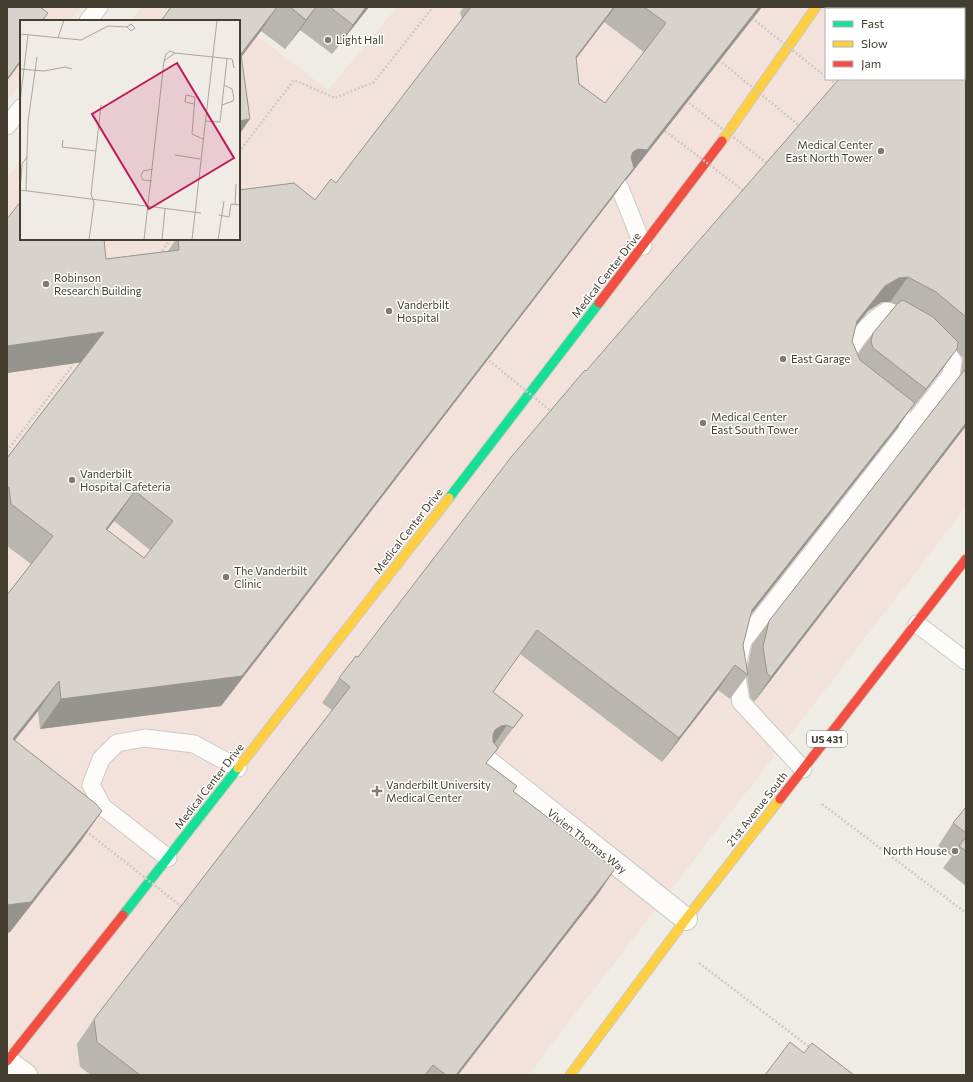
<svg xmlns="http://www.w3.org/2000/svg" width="973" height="1082" font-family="Commissioner,sans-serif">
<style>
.medical{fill:#f3e2db;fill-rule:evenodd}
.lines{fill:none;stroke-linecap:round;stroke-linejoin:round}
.lane-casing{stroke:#cccac3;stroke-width:19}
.street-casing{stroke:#cccac3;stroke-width:24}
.fast-casing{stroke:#cfcabb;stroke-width:11}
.slow-casing{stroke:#cfcabb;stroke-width:11}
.jam-casing{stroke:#cfcabb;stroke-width:11}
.path{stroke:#cdcac5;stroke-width:2.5;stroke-dasharray:2 2;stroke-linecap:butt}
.lane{stroke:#fdfcfb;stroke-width:17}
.street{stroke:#fdfcfb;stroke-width:22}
.fast{stroke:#16e098;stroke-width:9}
.slow{stroke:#ffcf43;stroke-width:9}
.jam{stroke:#f24e42;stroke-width:9}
.path-bridge{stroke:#cdcac5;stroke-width:2.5;stroke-dasharray:2 2;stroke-linecap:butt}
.wall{fill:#b9b5af;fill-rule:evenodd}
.shaded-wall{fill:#96948f}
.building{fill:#d7d3cc;stroke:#96948f;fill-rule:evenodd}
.poi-dot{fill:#807b70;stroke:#fff;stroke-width:1.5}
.labels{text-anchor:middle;stroke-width:3;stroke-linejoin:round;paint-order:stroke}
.shield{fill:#fff;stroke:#7c786f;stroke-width:1}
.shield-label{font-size:10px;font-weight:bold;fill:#443e31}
.poi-label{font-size:11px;fill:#443e31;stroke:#fff;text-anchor:start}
.street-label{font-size:11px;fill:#443e31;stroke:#fff}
.inset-road{fill:none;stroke:#aba69d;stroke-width:1}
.view{fill:#c2185b;fill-opacity:0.15;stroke:#c2185b;stroke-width:2}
.inset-edge{fill:none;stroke:#443e31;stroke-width:2}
</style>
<rect width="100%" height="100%" fill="#efece5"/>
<g class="medical">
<path d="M 7,7 L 81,7 L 70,21 L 21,21 L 21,83 L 7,101 Z"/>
<path d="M 142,7 L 220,7 L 238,21 L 131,21 Z"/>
<path d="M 397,7 L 966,7 L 966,507 L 528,1075 L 7,1075 L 7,178 L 21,161 L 21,239 L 239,239 L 239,22 L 328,90 ZM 826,9 L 964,9 L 964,79 L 826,79 Z"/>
</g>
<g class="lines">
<defs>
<g id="lane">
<path d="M 88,21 L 99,7"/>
<path d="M 7,126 L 21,108"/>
<path d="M 620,188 L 643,246"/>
<path d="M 845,365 C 846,347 872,319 887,311 L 899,314 L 909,322"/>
<path d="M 886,404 L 906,421 L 909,429"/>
<path d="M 917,624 L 966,661"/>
<path d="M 803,769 L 741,702 L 736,671 L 743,641 L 951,375 L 953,361 L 946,350 L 935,342"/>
<path d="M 168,858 L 103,807 L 91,785 L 101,759 L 117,743 L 145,738 L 194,744 L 238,768"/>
</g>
<g id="street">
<path d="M 488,762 L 686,919"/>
<path d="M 7,1061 L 26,1075"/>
</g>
<g id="fast">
<path d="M 449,498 L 599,303"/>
<path d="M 123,915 L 238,768"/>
</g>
<g id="slow">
<path d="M 722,141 L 816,7"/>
<path d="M 238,768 L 449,498"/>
<path d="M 570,1075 L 686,919 L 780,799"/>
</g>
<g id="jam">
<path d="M 599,303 L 722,141"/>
<path d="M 780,799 L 966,559"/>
<path d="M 7,1061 L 123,915"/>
</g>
</defs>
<use href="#lane" class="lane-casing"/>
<use href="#street" class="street-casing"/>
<use href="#fast" class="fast-casing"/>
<use href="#slow" class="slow-casing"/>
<use href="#jam" class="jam-casing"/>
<g class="path">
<path d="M 829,79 L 837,85"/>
<path d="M 239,152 L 294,80 L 335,98 L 374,82 L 433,7"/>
<path d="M 160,254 L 171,239"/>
<path d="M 7,451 L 73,365"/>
<path d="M 822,804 L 966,913"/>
<path d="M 699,963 L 812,1049"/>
</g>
<use href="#lane" class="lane"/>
<use href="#street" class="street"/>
<use href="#fast" class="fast"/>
<use href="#slow" class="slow"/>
<use href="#jam" class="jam"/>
<g class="path-bridge">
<path d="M 752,18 L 826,77"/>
<path d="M 719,60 L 801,127"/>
<path d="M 689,103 L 768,164"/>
<path d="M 665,131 L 744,191"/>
<path d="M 486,358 L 552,412"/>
<path d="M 86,831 L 182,907"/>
</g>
</g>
<g class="wall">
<path d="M 171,7 L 369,7 L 332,54 L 300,30 L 285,49 L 261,31 L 241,57 Z"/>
<path d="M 464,7 L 762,7 L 626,180 L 625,180 L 613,197 L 221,706 L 40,729 L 38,711 L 15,740 L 81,841 L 10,932 L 7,933 L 7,595 L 31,564 L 7,546 L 7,458 L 81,362 L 7,373 L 7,219 L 106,259 L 168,251 L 176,239 L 239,239 L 315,200 L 336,183 L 462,19 L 460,12 ZM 604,22 L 644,52 L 605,103 L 579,84 L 576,59 ZM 114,521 L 150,550 L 144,558 L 107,530 Z"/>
<path d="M 966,7 L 966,426 L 754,702 L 750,697 L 747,676 L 730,699 L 718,690 L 662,762 L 520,654 L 493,692 L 523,715 L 505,739 L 496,752 L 495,752 L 486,763 L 517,786 L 513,791 L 615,869 L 598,894 L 458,1075 L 91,1075 L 80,1067 L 77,1044 L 94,1019 L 332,710 L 322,703 L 339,678 L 358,657 L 586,371 ZM 882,302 L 890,302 L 896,305 L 873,333 L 858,354 L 852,341 L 856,326 L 868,311 ZM 956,350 L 963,358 L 961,374 L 769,621 L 752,645 L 747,669 L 743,645 L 751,614 L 898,427 L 909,410 L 910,411 L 941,371 Z"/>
<path d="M 966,807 L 966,886 L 943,868 L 952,856 L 938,846 L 953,823 Z"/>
</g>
<g class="shaded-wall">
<path d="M 277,7 L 261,31 L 239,60 L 239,57 Z"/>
<path d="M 316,7 L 300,30 L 285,49 L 306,20 Z"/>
<path d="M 366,7 L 369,7 L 332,54 L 353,25 Z"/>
<path d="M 614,7 L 615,7 L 604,22 L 555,86 L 576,57 Z"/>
<path d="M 759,7 L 762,7 L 626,180 L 625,180 L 613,197 L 221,706 L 40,729 L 61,699 L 617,179 L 633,152 Z"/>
<path d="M 21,60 L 21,62 L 7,81 L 7,79 Z"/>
<path d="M 250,119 L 239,135 L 239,121 Z"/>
<path d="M 908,277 L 890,302 L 882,302 L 868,311 L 840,345 L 857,321 L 885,286 L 899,278 Z"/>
<path d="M 104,332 L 84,362 L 7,373 L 7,346 Z"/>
<path d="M 957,349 L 941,371 L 910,411 L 926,389 Z"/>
<path d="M 915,403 L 898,427 L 735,635 L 752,610 Z"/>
<path d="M 966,423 L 966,426 L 754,702 L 771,677 Z"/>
<path d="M 135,491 L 114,521 L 85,559 L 106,529 Z"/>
<path d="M 537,630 L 520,654 L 475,716 L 493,692 Z"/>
<path d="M 735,665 L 718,690 L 662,762 L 679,738 Z"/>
<path d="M 59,681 L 38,711 L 7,750 L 13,739 Z"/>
<path d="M 507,725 L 490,750 L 484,750 L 495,730 L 501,726 Z"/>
<path d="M 102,811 L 81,841 L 10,932 L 7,933 L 7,905 Z"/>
<path d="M 615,869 L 598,894 L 458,1075 L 456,1075 Z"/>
</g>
<g class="building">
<path d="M 7,7 L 40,7 L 48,13 L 42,21 L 21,21 L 21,60 L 7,79 Z"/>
<path d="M 171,7 L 277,7 L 241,54 L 250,119 L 239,121 L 239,21 L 161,21 Z"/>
<path d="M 290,7 L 316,7 L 306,20 Z"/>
<path d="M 330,7 L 366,7 L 353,25 Z"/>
<path d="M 471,7 L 614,7 L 576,57 L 579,84 L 605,103 L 666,23 L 644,7 L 759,7 L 647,150 L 638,149 L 633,152 L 631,157 L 634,168 L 242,676 L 61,699 L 59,681 L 13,739 L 96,804 L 102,811 L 31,902 L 7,905 L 7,595 L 53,536 L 11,504 L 9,487 L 7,488 L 7,458 L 104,332 L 7,346 L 7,219 L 21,201 L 21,239 L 104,239 L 106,259 L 179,250 L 178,239 L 239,239 L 239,190 L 294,183 L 315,200 L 331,179 L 336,183 ZM 135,491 L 173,521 L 144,558 L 106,529 Z"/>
<path d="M 901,7 L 966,7 L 966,317 L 936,292 L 908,277 L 899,278 L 885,286 L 857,321 L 852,341 L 860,360 L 915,403 L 752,610 L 743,645 L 748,675 L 735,665 L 679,738 L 537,630 L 493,692 L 523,715 L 513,728 L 507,725 L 501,726 L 495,730 L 493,735 L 493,742 L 498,748 L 486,763 L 517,786 L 513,791 L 615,869 L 456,1075 L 446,1075 L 433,1065 L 425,1075 L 140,1075 L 97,1042 L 94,1019 L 350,687 L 339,678 L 356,656 L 358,657 L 512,456 L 585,370 L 586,371 L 839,79 L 964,79 L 964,9 L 899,9 Z"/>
<path d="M 903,300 L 933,317 L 958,342 L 957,349 L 926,389 L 873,348 L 871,341 L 873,333 L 898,303 Z"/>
<path d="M 966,368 L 966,423 L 771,677 L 767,673 L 763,647 L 769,621 Z"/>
<path d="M 966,807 L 966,833 L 953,823 Z"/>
<path d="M 966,837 L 966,851 L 959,846 Z"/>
<path d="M 790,1042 L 804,1053 L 812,1043 L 854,1075 L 765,1075 Z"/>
</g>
<g class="poi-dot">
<circle cx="328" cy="40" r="4"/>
<circle cx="881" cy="151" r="4"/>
<circle cx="46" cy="284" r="4"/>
<circle cx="389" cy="311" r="4"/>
<circle cx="783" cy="359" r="4"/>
<circle cx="703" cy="423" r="4"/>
<circle cx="72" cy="480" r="4"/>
<circle cx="226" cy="577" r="4"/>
<path d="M375 785h4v4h4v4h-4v4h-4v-4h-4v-4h4z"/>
<circle cx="955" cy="851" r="4"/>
</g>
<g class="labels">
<rect class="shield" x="807" y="731" width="40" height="16" rx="3"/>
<g class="shield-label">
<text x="827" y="743">US 431</text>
</g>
<g class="poi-label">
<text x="336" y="44">Light Hall</text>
<text x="873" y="149" text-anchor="end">Medical Center<tspan x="873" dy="13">East North Tower</tspan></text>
<text x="54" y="282">Robinson<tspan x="54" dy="13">Research Building</tspan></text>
<text x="397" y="309">Vanderbilt<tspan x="397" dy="13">Hospital</tspan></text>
<text x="791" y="363">East Garage</text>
<text x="711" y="421">Medical Center<tspan x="711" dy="13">East South Tower</tspan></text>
<text x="80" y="478">Vanderbilt<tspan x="80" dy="13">Hospital Cafeteria</tspan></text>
<text x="234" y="575">The Vanderbilt<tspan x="234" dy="13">Clinic</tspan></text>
<text x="386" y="789">Vanderbilt University<tspan x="386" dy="13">Medical Center</tspan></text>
<text x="947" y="855" text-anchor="end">North House</text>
</g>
<g class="street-label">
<text transform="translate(606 275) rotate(-52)" y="4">Medical Center Drive</text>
<text transform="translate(408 531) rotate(-52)" y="4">Medical Center Drive</text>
<text transform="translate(209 786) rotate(-52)" y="4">Medical Center Drive</text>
<text transform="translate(757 809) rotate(-52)" y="4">21st Avenue South</text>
<text transform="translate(587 841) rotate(38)" y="4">Vivien Thomas Way</text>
</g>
</g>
<g transform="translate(20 20)">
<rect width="220" height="220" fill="#efece5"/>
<path class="inset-road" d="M 0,14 L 61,20 L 88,6 L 107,7 L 111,11 L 115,8 L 111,4 L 107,7M 38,18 L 44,0M 144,41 L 146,34 L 150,31 L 155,33M 0,49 L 24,51 L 45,47 L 52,49M 0,82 L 8,15M 174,84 L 165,82 L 166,75 L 175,77 L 172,114 L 183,119M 202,85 L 213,81 L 214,78 L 212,69 L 204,65M 185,101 L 200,102 L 207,39M 43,120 L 42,127 L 76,131M 155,135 L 180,139M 1,161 L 2,144 L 7,137M 132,161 L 123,160 L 121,156 L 123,151 L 133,149M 0,170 L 181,193M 6,171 L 8,102 L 17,37M 215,185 L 216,164M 199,195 L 209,197 L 211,184 L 220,185M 69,220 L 74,183 L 71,174 L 81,85M 124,220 L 144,41 L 155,33 L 212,39 L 214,48M 142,220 L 145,189M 172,220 L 197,0M 198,220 L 204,181"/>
<path class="view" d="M 157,43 L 214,138 L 129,189 L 72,94 Z"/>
<rect width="220" height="220" class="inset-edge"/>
</g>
<rect width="973" height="1082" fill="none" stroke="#443e31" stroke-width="16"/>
<rect x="825" y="8" width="140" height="72" fill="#ffffff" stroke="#b4b2ad"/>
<rect x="833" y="21" width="20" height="6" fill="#16e098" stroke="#b4b2ad"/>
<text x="861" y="28" font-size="12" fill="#443e31">Fast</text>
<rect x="833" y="41" width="20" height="6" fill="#ffcf43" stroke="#b4b2ad"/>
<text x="861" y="48" font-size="12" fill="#443e31">Slow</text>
<rect x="833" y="61" width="20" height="6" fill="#f24e42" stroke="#b4b2ad"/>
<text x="861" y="68" font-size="12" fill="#443e31">Jam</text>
</svg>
